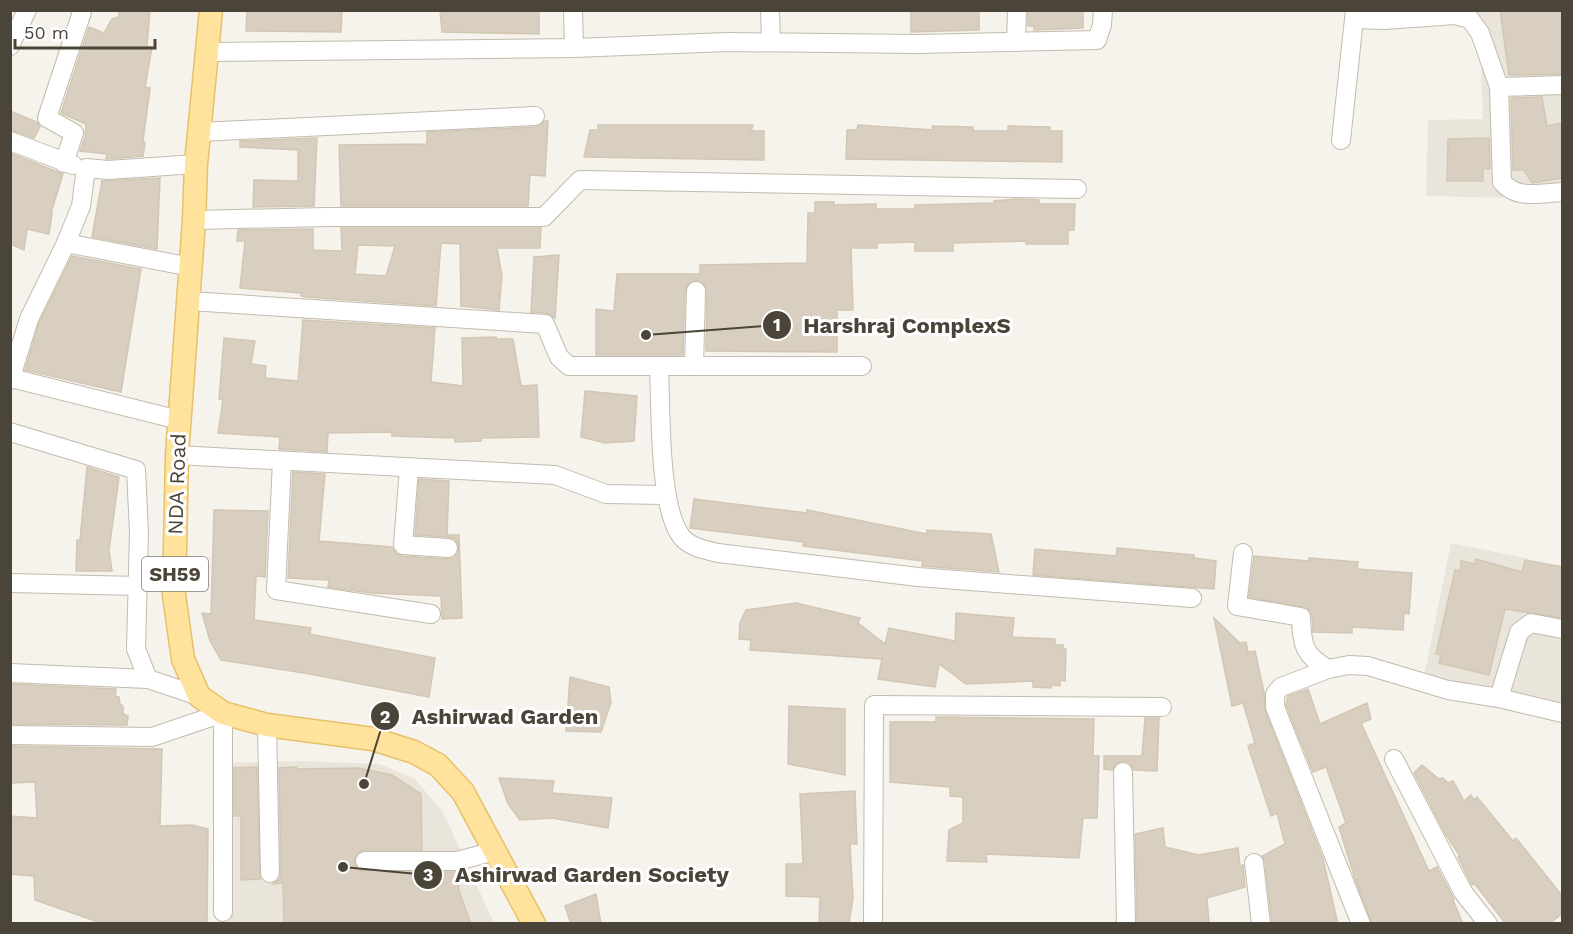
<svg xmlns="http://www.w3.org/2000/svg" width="1573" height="934" font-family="'Work Sans',sans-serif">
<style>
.residential{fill:#eae5da}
.building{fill:#d8cfc1;stroke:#d3c7b4;stroke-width:1.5;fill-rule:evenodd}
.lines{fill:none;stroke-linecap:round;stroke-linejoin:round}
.minor-casing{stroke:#c2bbae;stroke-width:20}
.major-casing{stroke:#e6c16a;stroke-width:25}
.minor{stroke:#fff;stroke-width:18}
.major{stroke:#ffe39c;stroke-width:22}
.labels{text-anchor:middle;stroke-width:6;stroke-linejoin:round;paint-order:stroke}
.shield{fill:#fff;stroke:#817c74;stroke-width:1.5}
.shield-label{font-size:20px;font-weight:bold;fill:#4b4439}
.street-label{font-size:21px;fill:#4b4439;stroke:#fff}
.leader{fill:none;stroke:#4b4439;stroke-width:2}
.callout-dot{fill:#4b4439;stroke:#fff;stroke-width:2}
.mark-label{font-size:18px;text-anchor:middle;font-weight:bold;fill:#fff}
.callout-label{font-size:22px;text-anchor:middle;font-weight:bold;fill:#4b4439;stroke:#fff;stroke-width:6;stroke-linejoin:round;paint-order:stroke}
</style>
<rect width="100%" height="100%" fill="#f6f3ec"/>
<g class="residential">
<path d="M 1372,10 L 1562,11 L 1562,199 L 1426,196 L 1428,120 L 1483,119 L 1479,20 L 1372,14 Z"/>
<path d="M 1451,543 L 1562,566 L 1562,723 L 1421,691 Z"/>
<path d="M 301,761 L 379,764 L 414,778 L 443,812 L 494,923 L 218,924 L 219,763 Z"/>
</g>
<g class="building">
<path d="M 119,10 L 150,10 L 147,46 L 152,47 L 145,87 L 150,88 L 143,141 L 145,143 L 143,156 L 108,159 L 106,159 L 107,154 L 80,151 L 85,137 L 86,124 L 61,113 L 89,27 L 104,33 L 112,19 L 119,17 Z"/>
<path d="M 247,10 L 342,10 L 341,32 L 246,31 Z"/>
<path d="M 440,10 L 539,10 L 539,34 L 442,32 Z"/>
<path d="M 911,10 L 979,10 L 979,30 L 911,32 Z"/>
<path d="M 1028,10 L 1083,10 L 1083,28 L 1034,30 L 1034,26 L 1028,26 Z"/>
<path d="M 1500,10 L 1563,10 L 1563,74 L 1509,75 Z"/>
<path d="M 1542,97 L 1547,126 L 1563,123 L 1563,178 L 1532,183 L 1524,170 L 1513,170 L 1511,100 L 1512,98 Z"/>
<path d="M 10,111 L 37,122 L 40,127 L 34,138 L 10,130 Z"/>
<path d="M 545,121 L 548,121 L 545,176 L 530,175 L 528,206 L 341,206 L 339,145 L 427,144 L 427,132 L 536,127 Z"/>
<path d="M 598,125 L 753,125 L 751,131 L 764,131 L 764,160 L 584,157 L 590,130 L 598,130 Z"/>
<path d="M 858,125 L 933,130 L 932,126 L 973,127 L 973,131 L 1008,131 L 1008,126 L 1050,127 L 1050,131 L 1062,131 L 1062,162 L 846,159 L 847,130 L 857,130 Z"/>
<path d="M 317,138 L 314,206 L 253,207 L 254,180 L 298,181 L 298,150 L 240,147 L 240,141 Z"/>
<path d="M 1489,138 L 1490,169 L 1483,169 L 1483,181 L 1447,181 L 1448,139 Z"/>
<path d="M 10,153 L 63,174 L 51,213 L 52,213 L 49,234 L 27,229 L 24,250 L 10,244 Z"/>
<path d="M 160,178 L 157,249 L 92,237 L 102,181 Z"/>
<path d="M 1017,199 L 1039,200 L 1039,204 L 1075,204 L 1074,230 L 1068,230 L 1068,244 L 1026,244 L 1026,241 L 953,243 L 953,251 L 915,251 L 915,242 L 877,243 L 877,248 L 851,248 L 853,310 L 837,310 L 837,352 L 706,351 L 707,291 L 702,282 L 696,280 L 687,285 L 685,290 L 683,355 L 596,355 L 596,309 L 614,311 L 617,274 L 700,274 L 700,265 L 807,263 L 808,213 L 815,213 L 815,202 L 834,202 L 834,205 L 876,204 L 876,209 L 915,209 L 915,205 L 995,203 L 994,201 Z"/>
<path d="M 341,228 L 541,228 L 540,248 L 497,248 L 502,276 L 499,310 L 461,306 L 460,244 L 441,243 L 436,306 L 306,297 L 301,296 L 301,293 L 240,288 L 245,241 L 237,241 L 238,230 L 313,229 L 313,250 L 342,251 ZM 358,245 L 395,246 L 386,276 L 355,274 Z"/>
<path d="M 559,255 L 555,318 L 546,313 L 531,312 L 534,257 Z"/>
<path d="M 72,256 L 141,269 L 121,392 L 25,370 L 39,323 Z"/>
<path d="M 303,320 L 435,328 L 431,382 L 463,386 L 462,338 L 496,337 L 496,339 L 513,339 L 521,386 L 537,385 L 539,437 L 481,438 L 481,441 L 455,442 L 455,438 L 392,436 L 392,432 L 328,433 L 327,452 L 279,449 L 280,437 L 218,433 L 223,400 L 219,399 L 224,338 L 255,341 L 251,364 L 266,366 L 265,378 L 298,381 Z"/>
<path d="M 585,391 L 637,396 L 634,441 L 605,443 L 581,437 Z"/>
<path d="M 87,467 L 119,477 L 109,550 L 112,571 L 76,571 L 77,540 L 80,540 Z"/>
<path d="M 293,472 L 325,474 L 319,541 L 392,547 L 396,554 L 402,556 L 447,559 L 453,558 L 458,554 L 458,544 L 455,539 L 449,537 L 415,535 L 419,479 L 449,481 L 447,535 L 459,535 L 462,618 L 442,619 L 441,596 L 371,593 L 328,587 L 329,580 L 288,578 Z"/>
<path d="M 694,499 L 807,513 L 807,510 L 927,534 L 927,530 L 991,534 L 999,572 L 922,566 L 923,561 L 803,546 L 804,542 L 690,528 Z"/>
<path d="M 214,510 L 268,511 L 265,577 L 256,576 L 254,620 L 311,628 L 310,634 L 435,658 L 429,697 L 304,673 L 221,660 L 210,641 L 202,613 L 211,614 Z"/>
<path d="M 1117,548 L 1194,555 L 1194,558 L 1216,561 L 1214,589 L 1033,575 L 1035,549 L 1116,556 Z"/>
<path d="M 1254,556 L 1309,561 L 1309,558 L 1358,562 L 1357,569 L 1412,573 L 1409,614 L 1404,613 L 1403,630 L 1352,627 L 1352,633 L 1313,632 L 1312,616 L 1307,608 L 1249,597 Z"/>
<path d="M 1476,559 L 1522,572 L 1525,560 L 1563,567 L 1563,618 L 1505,609 L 1489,675 L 1439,663 L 1441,655 L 1436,654 L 1455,570 L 1460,571 L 1461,561 L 1475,564 Z"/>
<path d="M 796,603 L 860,618 L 858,623 L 885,644 L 889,628 L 955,641 L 956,613 L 1014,618 L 1012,637 L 1055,639 L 1055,645 L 1063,645 L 1063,649 L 1066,649 L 1065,681 L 1060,680 L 1060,686 L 1052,685 L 1051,688 L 1033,687 L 1033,681 L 966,684 L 939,664 L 935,687 L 878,679 L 882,659 L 750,650 L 751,640 L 739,639 L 740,623 L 746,610 Z"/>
<path d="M 1214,618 L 1240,643 L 1246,642 L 1248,652 L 1255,651 L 1264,692 L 1265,711 L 1323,859 L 1338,924 L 1272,924 L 1265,862 L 1262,856 L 1285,844 L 1277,813 L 1271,816 L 1248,746 L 1255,743 L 1243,703 L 1232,706 Z"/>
<path d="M 570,677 L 609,687 L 611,703 L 601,732 L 566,731 Z"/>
<path d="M 10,684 L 116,689 L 115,696 L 119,697 L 120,704 L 123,706 L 123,714 L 128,716 L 127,725 L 10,724 Z"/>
<path d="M 1308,689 L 1320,724 L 1367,703 L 1371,719 L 1361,723 L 1429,871 L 1437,867 L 1454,899 L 1453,900 L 1463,924 L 1372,924 L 1355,879 L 1339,827 L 1346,823 L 1326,767 L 1313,772 L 1286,705 L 1288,696 Z"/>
<path d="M 789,706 L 845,709 L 845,775 L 788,764 Z"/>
<path d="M 936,717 L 1094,719 L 1093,756 L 1099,756 L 1097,818 L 1083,818 L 1079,858 L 986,854 L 987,862 L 947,861 L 949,830 L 963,823 L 963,797 L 950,796 L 950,787 L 890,782 L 890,722 L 936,722 Z"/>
<path d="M 1145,718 L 1159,718 L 1157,771 L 1134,770 L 1129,762 L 1123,761 L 1117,763 L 1112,770 L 1104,769 L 1104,756 L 1142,756 Z"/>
<path d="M 10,746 L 162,749 L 160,826 L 192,825 L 208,829 L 207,924 L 119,924 L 95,921 L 35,900 L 34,876 L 10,874 L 10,816 L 37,818 L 35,782 L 10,783 Z"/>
<path d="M 1422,765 L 1439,779 L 1443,778 L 1448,783 L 1453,781 L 1464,801 L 1471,795 L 1474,800 L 1477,797 L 1513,841 L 1516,838 L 1563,897 L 1563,913 L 1549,924 L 1506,924 L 1474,883 L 1472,885 L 1458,857 L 1460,856 L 1446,835 L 1414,773 Z"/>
<path d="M 257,767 L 260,879 L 241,880 L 241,816 L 234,816 L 234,768 Z"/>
<path d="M 297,767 L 297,769 L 359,768 L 392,775 L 421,794 L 422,850 L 364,850 L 359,852 L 355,856 L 355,866 L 359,870 L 365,872 L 458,872 L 459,891 L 471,924 L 284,924 L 283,883 L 273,884 L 280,879 L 281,873 L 279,768 Z"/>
<path d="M 499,778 L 554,781 L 552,793 L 612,798 L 608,828 L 553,818 L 520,820 L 508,804 Z"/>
<path d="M 855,791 L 857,844 L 850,844 L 853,898 L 849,924 L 819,924 L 820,897 L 786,896 L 786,864 L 803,864 L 800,794 Z"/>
<path d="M 1163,828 L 1165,847 L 1199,855 L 1238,848 L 1240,866 L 1243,865 L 1245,887 L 1207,898 L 1209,924 L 1137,924 L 1135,834 Z"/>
<path d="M 596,894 L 601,924 L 571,924 L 565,906 Z"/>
</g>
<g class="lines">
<defs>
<g id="minor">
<path d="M 573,10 L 574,48"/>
<path d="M 770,10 L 771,42"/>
<path d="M 1354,19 L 1385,20 L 1455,15 L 1470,19 L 1480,33 L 1499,87 L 1502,182 C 1517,200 1541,193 1562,192"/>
<path d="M 1016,42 L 1017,10"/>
<path d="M 10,46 L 27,10"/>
<path d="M 206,52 L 574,48 L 727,42 L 918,44 L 1097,40 L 1102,25 L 1103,10"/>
<path d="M 1499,87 L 1562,85"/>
<path d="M 200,132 L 535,116"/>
<path d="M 1341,140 L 1355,10"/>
<path d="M 10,141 L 73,165"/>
<path d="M 64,163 L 74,133 L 47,118 L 82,12"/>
<path d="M 194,220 L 326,217 L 544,217 L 580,180 L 1077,189"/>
<path d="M 66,243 L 191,267"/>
<path d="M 189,301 L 545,324 L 559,357 L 569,366 L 862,366"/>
<path d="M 659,366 C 661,407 658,505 681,536 C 689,547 705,550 718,553 L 918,577 L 1192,598"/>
<path d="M 694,366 L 696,291"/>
<path d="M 11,378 L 179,420"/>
<path d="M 10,380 L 29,319 L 66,243 L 81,206 L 86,168 L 108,170 L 196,164"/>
<path d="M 10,432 L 136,470 L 139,532 L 136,649 L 148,679 L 199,696"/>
<path d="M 177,455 L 555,475 L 606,494 L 665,495"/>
<path d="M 282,461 L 276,590 L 431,614"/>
<path d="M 409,468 L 403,545 L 448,548"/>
<path d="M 1243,553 L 1237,606 L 1301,617 C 1302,644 1303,655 1328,669"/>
<path d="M 10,583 L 138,586"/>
<path d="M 10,673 L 148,679"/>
<path d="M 1499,698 L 1519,632 L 1531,623 L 1562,629"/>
<path d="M 267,725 L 270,873"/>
<path d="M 10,735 L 152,737 L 223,713 L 223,912"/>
<path d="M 1394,759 L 1463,892 L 1488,924"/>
<path d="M 1123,772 L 1126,924"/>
<path d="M 365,861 L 457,861 L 495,851"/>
<path d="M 1254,863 L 1261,924"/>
<path d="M 873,924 L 874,705 L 1162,707"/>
<path d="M 1361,924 L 1275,707 L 1275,694 L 1281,687 L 1328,669 L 1349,665 L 1368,666 L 1448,690 L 1499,698 L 1562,713"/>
</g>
<path id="major" d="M 211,10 L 196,164 L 194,220 L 177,455 L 174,595 L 183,659 L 199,696 L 223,713 L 267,725 L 373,739 L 414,752 L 438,765 L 463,792 L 534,924"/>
</defs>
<use href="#minor" class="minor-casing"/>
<use href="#major" class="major-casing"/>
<use href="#minor" class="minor"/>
<use href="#major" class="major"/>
</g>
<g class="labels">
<rect class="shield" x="142" y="557" width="66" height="34" rx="4.5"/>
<g class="shield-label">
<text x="175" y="581">SH59</text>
</g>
<g class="street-label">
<text transform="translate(177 484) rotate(-88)" y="7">NDA Road</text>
</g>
</g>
<path class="leader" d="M646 335L777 325M364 784L385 716M343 867L428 875"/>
<g class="callout-dot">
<circle cx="646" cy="335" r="6"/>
<circle cx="364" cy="784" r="6"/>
<circle cx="343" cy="867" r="6"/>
<circle cx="777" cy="325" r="15"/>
<circle cx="385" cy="716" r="15"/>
<circle cx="428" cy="875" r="15"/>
</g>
<g class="mark-label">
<text x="777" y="331">1</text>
<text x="385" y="723">2</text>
<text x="428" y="881">3</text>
</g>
<g class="callout-label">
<text x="907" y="333">Harshraj ComplexS</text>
<text x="505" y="724">Ashirwad Garden</text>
<text x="592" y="882">Ashirwad Garden Society</text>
</g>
<rect width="1573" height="934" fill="none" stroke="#4b4439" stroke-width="24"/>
<path d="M15 39v9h140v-9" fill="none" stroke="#4b4439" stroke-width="3"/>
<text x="24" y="39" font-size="18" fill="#4b4439" stroke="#ffffff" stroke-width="4.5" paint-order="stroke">50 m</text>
</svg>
